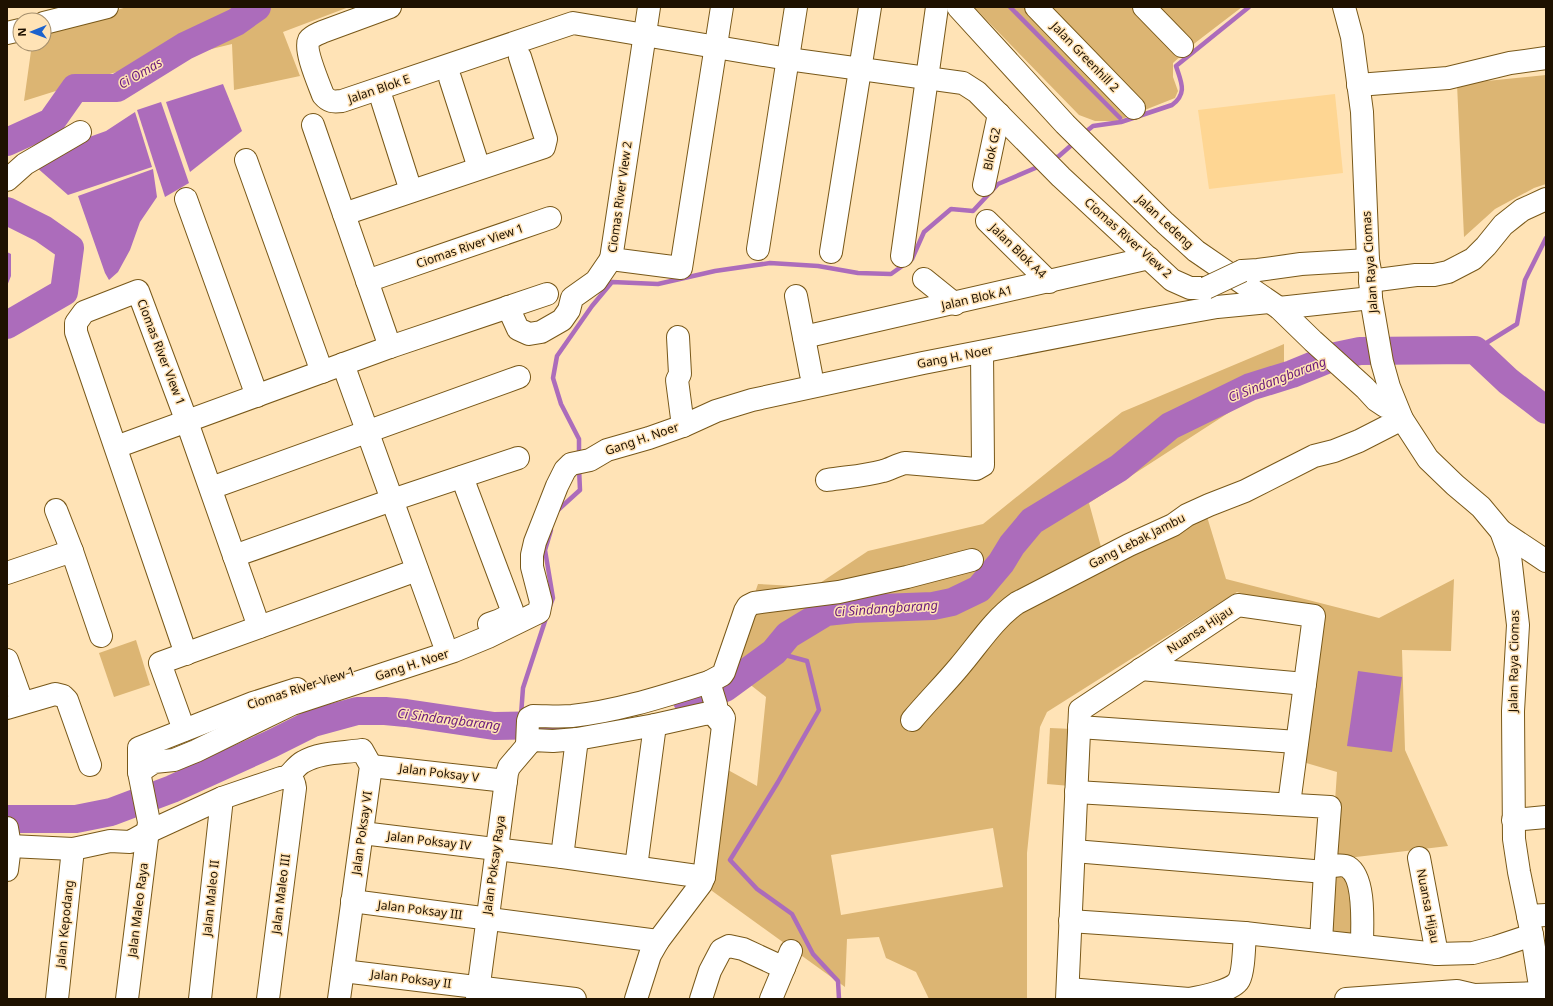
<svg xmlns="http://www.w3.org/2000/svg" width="1553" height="1006" font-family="'Noto Sans',sans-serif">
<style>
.built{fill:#fed693}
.green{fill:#dcb573;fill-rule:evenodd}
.water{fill:#ac6cbb}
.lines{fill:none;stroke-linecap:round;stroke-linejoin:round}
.stream{stroke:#ac6cbb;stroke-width:4.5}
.river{stroke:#ac6cbb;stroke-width:28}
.minor-casing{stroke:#785819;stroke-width:24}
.major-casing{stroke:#785819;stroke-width:24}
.minor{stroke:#fff;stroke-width:22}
.major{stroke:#fff;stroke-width:22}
.minor-bridge-casing{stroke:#785819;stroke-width:24;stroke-linecap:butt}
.minor-bridge{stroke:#fff;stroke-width:22}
.labels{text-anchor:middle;stroke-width:3;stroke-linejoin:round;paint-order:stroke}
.street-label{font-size:12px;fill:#1e1100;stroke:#ffe3b6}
.water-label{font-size:13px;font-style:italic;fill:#6a1a7c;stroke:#ffe3b6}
</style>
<rect width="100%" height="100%" fill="#ffe3b6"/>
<path class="built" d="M 1335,94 L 1343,173 L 1209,189 L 1198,110 Z"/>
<g class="green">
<path d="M 127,7 L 349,7 L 283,32 L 300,76 L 234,90 L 232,44 L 113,73 L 24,101 L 32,44 L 44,44 L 44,32 Z"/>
<path d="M 974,7 L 1242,7 L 1195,43 L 1173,63 L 1173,77 L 1178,91 L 1175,98 L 1117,121 L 1095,121 L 1079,115 Z"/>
<path d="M 1546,75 L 1546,184 L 1534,188 L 1495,209 L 1464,237 L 1457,84 Z"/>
<path d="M 1284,344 L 1284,377 L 1089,503 L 1103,554 L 1205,510 L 1226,579 L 1379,618 L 1454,579 L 1451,651 L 1402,650 L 1405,750 L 1448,846 L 1331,860 L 1337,772 L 1296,760 L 1318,618 L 1237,592 L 1047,712 L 1040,727 L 1027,853 L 1027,999 L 929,999 L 916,972 L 886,958 L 879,937 L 847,939 L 845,987 L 708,888 L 728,770 L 757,786 L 766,697 L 729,668 L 758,584 L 814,587 L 868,551 L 983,524 L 1122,412 ZM 993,828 L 1003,887 L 841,915 L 831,855 Z"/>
<path d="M 136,640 L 150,685 L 114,697 L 99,653 Z"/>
<path d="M 1050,728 L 1073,729 L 1070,786 L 1047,784 Z"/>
<path d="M 1329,874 L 1346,874 L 1349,879 L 1354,939 L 1327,938 Z"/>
</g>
<g class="water">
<path d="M 223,84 L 242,131 L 190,172 L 166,102 Z"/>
<path d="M 161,102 L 189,183 L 165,197 L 137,110 Z"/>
<path d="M 135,112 L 152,167 L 68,195 L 35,166 L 81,140 L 106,131 Z"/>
<path d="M 153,169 L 157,197 L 140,222 L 130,250 L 118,272 L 109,280 L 105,273 L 78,196 Z"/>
<path d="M 7,252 L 11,254 L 11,276 L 7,286 Z"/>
<path d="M 1358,671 L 1402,677 L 1392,752 L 1347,746 Z"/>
</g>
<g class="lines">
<g class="stream">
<path d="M 1010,7 L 1120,118"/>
<path d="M 1083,134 L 1093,126 L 1121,122 L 1172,105 C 1188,93 1181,82 1176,66 L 1249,7"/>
<path d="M 1052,159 L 1059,156 L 1075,142"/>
<path d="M 1475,350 L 1517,324 L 1525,280 L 1546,238"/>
<path d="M 579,457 L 579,439 L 561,404 L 553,378 L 557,356 L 592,306 L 612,282 L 658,284 L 715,271 L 770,263 L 818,266 L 858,273 L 891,274 L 912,259 L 924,232 L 951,209 L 973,211 L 998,184 L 1040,166"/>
<path d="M 557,511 L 580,490 L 579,468"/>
<path d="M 550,606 L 553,598 L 545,550 L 551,530"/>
<path d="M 774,652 L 807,661 L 819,710 L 778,782 L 730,860 L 757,889 L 792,914 L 813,954 L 838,981 L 839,999"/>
<path d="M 521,715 L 523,688 L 547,615"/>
</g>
<g class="river">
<path d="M 7,142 L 51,122 L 75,88 L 117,88 L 185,46 L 236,22 L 257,7"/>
<path d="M 7,211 L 43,229 L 70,248 L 64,292 L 7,325"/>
<path d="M 686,699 L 725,688 L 774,652 L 788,635 L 826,612 L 854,609 L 933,606 L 952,602 L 979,589 L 1001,563 L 1012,545 L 1032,521 L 1119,468 L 1170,426 L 1250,387 L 1292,374 L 1336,356 L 1360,351 L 1475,350 L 1508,381 L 1546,410"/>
<path d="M 7,819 L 76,819 L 111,812 L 172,789 L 271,744 L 313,723 L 357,711 L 385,711 L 406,713 L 494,726 L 556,725"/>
</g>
<defs>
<g id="minor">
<path d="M 390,7 L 322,32 C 318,34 312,36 309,40 C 304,50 319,84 323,95 C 329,102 333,102 342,101 L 573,23 L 788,59 L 963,83 L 977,92 L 1061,177 L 1172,280 L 1190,288 L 1206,288"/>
<path d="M 649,7 L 611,259 L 681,268 L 722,7"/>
<path d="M 958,7 L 1065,124 L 1165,223 L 1196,251 L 1279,308 L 1313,341 L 1365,388 L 1376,400 L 1385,406 L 1395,404"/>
<path d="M 1036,7 L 1134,108"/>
<path d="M 1144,7 L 1182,46"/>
<path d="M 44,23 L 107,7"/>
<path d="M 7,33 L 20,30"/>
<path d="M 450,78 L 479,168"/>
<path d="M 1358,85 L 1448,78 L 1510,63 L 1546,58"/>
<path d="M 382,100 L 411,191"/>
<path d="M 246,160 L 322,372"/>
<path d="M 7,180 L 25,164 L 80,132"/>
<path d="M 984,185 L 999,114"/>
<path d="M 186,199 L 257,396"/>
<path d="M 344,214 L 544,147 L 546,139 L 520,57"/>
<path d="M 987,221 L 1049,282"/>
<path d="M 758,249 L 796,7"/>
<path d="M 831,252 L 870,7"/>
<path d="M 902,256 L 937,7"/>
<path d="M 1242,271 L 1258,270 L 1301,264 L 1368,260"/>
<path d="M 924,279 L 955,304"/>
<path d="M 367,281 L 550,218"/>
<path d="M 1370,281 L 1416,275 L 1434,275 L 1448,272 L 1473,259 L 1486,246 L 1503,225 L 1522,210 L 1546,199"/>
<path d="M 796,296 L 811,374"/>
<path d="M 508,307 L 518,329 L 529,334 L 541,332 L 562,320 L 569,310 L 572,298 L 596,281 L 611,259"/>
<path d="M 1279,308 L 1371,298"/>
<path d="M 678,337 L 680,374 L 677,380 L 683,426"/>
<path d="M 804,337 L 1149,258"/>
<path d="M 390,347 L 547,294"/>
<path d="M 343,364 L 443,641"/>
<path d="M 116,447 L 390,347 L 313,125"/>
<path d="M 462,477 L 512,610 C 508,619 497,621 489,624"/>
<path d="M 827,480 C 846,477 865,476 883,471 C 891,469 898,464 906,463 L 976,469 L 983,465 L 982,352"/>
<path d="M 211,488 L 519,377"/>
<path d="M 56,510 L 72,551"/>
<path d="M 1501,531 L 1546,561"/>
<path d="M 234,556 L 392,500 L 518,458"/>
<path d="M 7,573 L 72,551 L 101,636"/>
<path d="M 186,654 L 76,332 L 76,323 L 84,312 L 138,291 L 187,422 L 259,627"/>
<path d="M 7,660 L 22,702"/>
<path d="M 1141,669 L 1305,684"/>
<path d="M 7,708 L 55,694 L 63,696 L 67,700 L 90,765"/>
<path d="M 722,715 L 718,720 L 716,705 L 709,682 L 722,675 L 724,672 L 745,611 L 748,606 L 754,603 L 839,592 L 907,577 L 972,560"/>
<path d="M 912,720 C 927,702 944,685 959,667 C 978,645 993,620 1017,603 L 1129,545 L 1173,525 L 1187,515 L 1209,505 L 1245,491 L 1314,456 L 1334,451 L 1359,441 L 1402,419"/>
<path d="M 1079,727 L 1297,742"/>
<path d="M 184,730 L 160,663 L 417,570"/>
<path d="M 527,745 L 532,740 L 553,741 L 577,739 L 655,725 L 704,714 L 718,713 L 722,715 L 724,718 L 704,877 L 701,884 L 658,941 L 650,955 L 636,999"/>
<path d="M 527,745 L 528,721 L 529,718 L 533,716 C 546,716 559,717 572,716 C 619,711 664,696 709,682"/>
<path d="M 371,766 L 506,781"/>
<path d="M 139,772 L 154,762 L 174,760 L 196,751 L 292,704 L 454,651 L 488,637 L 539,612 L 541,602 L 532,567 L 532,555 L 535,542 L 557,486 L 565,470 L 571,464 L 590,460 L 607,450 L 649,438 L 683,426 L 716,411 L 752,400 L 923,363 L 1144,320 L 1217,307 L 1269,302"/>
<path d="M 287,777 C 292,773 297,765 303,762 C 320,752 342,753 362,750 L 371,766 L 339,999"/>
<path d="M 1076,792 L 1330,807 L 1325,872 L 1321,941"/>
<path d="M 1513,820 L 1546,817"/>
<path d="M 7,828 L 10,846 L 7,870"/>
<path d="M 362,833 L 562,857 L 704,877"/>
<path d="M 10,846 L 73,849 L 110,841 L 130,842 L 148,832 L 222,798 L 281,778 C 290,777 294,779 295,788 L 268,999"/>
<path d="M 1074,851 L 1325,872"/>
<path d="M 562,857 L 577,739"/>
<path d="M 1419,858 L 1437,954"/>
<path d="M 636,867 L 655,725"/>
<path d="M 1326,867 C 1332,866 1343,864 1348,867 C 1366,878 1362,926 1362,945"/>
<path d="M 352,901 L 658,941"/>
<path d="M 1528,916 L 1546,915"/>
<path d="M 1070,921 L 1245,933 L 1437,954 L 1473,953 L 1496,947 L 1532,935"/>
<path d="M 343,971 L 575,999"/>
<path d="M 1068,989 L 1189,999 C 1200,997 1233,991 1239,980 C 1244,971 1244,945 1245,933"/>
<path d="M 57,999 L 73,849"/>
<path d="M 127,999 L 149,822 L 139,772 L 139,748 L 253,703 L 297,689"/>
<path d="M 200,999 L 222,798"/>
<path d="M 477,999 L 507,773 L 509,767 L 532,740"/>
<path d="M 701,999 L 710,971 L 721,950 L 729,946 L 743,949 L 784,968"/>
<path d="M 771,999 L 791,951"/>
<path d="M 1067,999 L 1080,710 L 1238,605 L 1314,616 L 1289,804"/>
<path d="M 1346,999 L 1457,991 L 1474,995 L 1541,993"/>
</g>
<path id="major" d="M 1344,7 L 1352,37 L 1362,112 L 1368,260 L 1370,271 L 1371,298 L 1382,362 L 1389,387 L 1402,419 L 1428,459 L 1455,485 L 1481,507 L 1501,531 L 1510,556 L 1518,625 L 1513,711 L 1514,839 L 1519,872 L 1532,935 L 1542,999"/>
</defs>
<use href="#minor" class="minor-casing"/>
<use href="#major" class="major-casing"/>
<use href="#minor" class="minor"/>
<use href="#major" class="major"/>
<defs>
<path id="minor-bridge" d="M 1206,288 L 1242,271"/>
</defs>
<use href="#minor-bridge" class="minor-bridge-casing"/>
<use href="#minor-bridge" class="minor-bridge"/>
</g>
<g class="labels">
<g class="street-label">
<text transform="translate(1085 57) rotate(46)" y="4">Jalan Greenhill 2</text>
<text transform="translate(379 89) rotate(-19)" y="4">Jalan Blok E</text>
<text transform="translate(992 149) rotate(-78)" y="4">Blok G2</text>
<text transform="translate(620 197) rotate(-82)" y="4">Ciomas River View 2</text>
<text transform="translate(1165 222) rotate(43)" y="4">Jalan Ledeng</text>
<text transform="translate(1128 238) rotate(42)" y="4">Ciomas River View 2</text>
<text transform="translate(470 246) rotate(-19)" y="4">Ciomas River View 1</text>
<text transform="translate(1018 251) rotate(44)" y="4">Jalan Blok A4</text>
<text transform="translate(1370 262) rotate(-94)" y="4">Jalan Raya Ciomas</text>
<text transform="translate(977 298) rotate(-13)" y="4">Jalan Blok A1</text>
<text transform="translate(161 352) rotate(69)" y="4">Ciomas River View 1</text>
<text transform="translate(955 357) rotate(-11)" y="4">Gang H. Noer</text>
<text transform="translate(642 439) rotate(-19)" y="4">Gang H. Noer</text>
<text transform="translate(1137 541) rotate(-27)" y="4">Gang Lebak Jambu</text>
<text transform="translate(1200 630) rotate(-33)" y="4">Nuansa Hijau</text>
<text transform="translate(1514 661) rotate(-89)" y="4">Jalan Raya Ciomas</text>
<text transform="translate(412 665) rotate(-18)" y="4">Gang H. Noer</text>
<text transform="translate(301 688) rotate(-18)" y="4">Ciomas River View 1</text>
<text transform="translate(439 773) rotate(7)" y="4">Jalan Poksay V</text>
<text transform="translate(362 833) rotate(-82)" y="4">Jalan Poksay VI</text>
<text transform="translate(429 841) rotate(7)" y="4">Jalan Poksay IV</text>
<text transform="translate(494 865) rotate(-82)" y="4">Jalan Poksay Raya</text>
<text transform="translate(281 894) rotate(-83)" y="4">Jalan Maleo III</text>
<text transform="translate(211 898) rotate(-84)" y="4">Jalan Maleo II</text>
<text transform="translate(1428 906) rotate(79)" y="4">Nuansa Hijau</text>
<text transform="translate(138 910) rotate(-83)" y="4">Jalan Maleo Raya</text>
<text transform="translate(420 910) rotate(7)" y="4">Jalan Poksay III</text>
<text transform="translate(65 924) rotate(-84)" y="4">Jalan Kepodang</text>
<text transform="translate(411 979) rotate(7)" y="4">Jalan Poksay II</text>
</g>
<g class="water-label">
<text transform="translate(140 73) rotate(-30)" y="5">Ci Omas</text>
<text transform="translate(1277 379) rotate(-21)" y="5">Ci Sindangbarang</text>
<text transform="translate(886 608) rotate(-4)" y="5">Ci Sindangbarang</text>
<text transform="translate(449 719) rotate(7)" y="5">Ci Sindangbarang</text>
</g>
</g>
<rect width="1553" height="1006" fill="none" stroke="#1e1100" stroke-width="16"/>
<g transform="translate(32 32) rotate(269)"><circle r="19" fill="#ffe3b6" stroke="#a58f6d"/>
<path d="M0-3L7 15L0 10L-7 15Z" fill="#1c62cd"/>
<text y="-6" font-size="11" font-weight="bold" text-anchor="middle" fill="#1e1100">N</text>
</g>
</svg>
